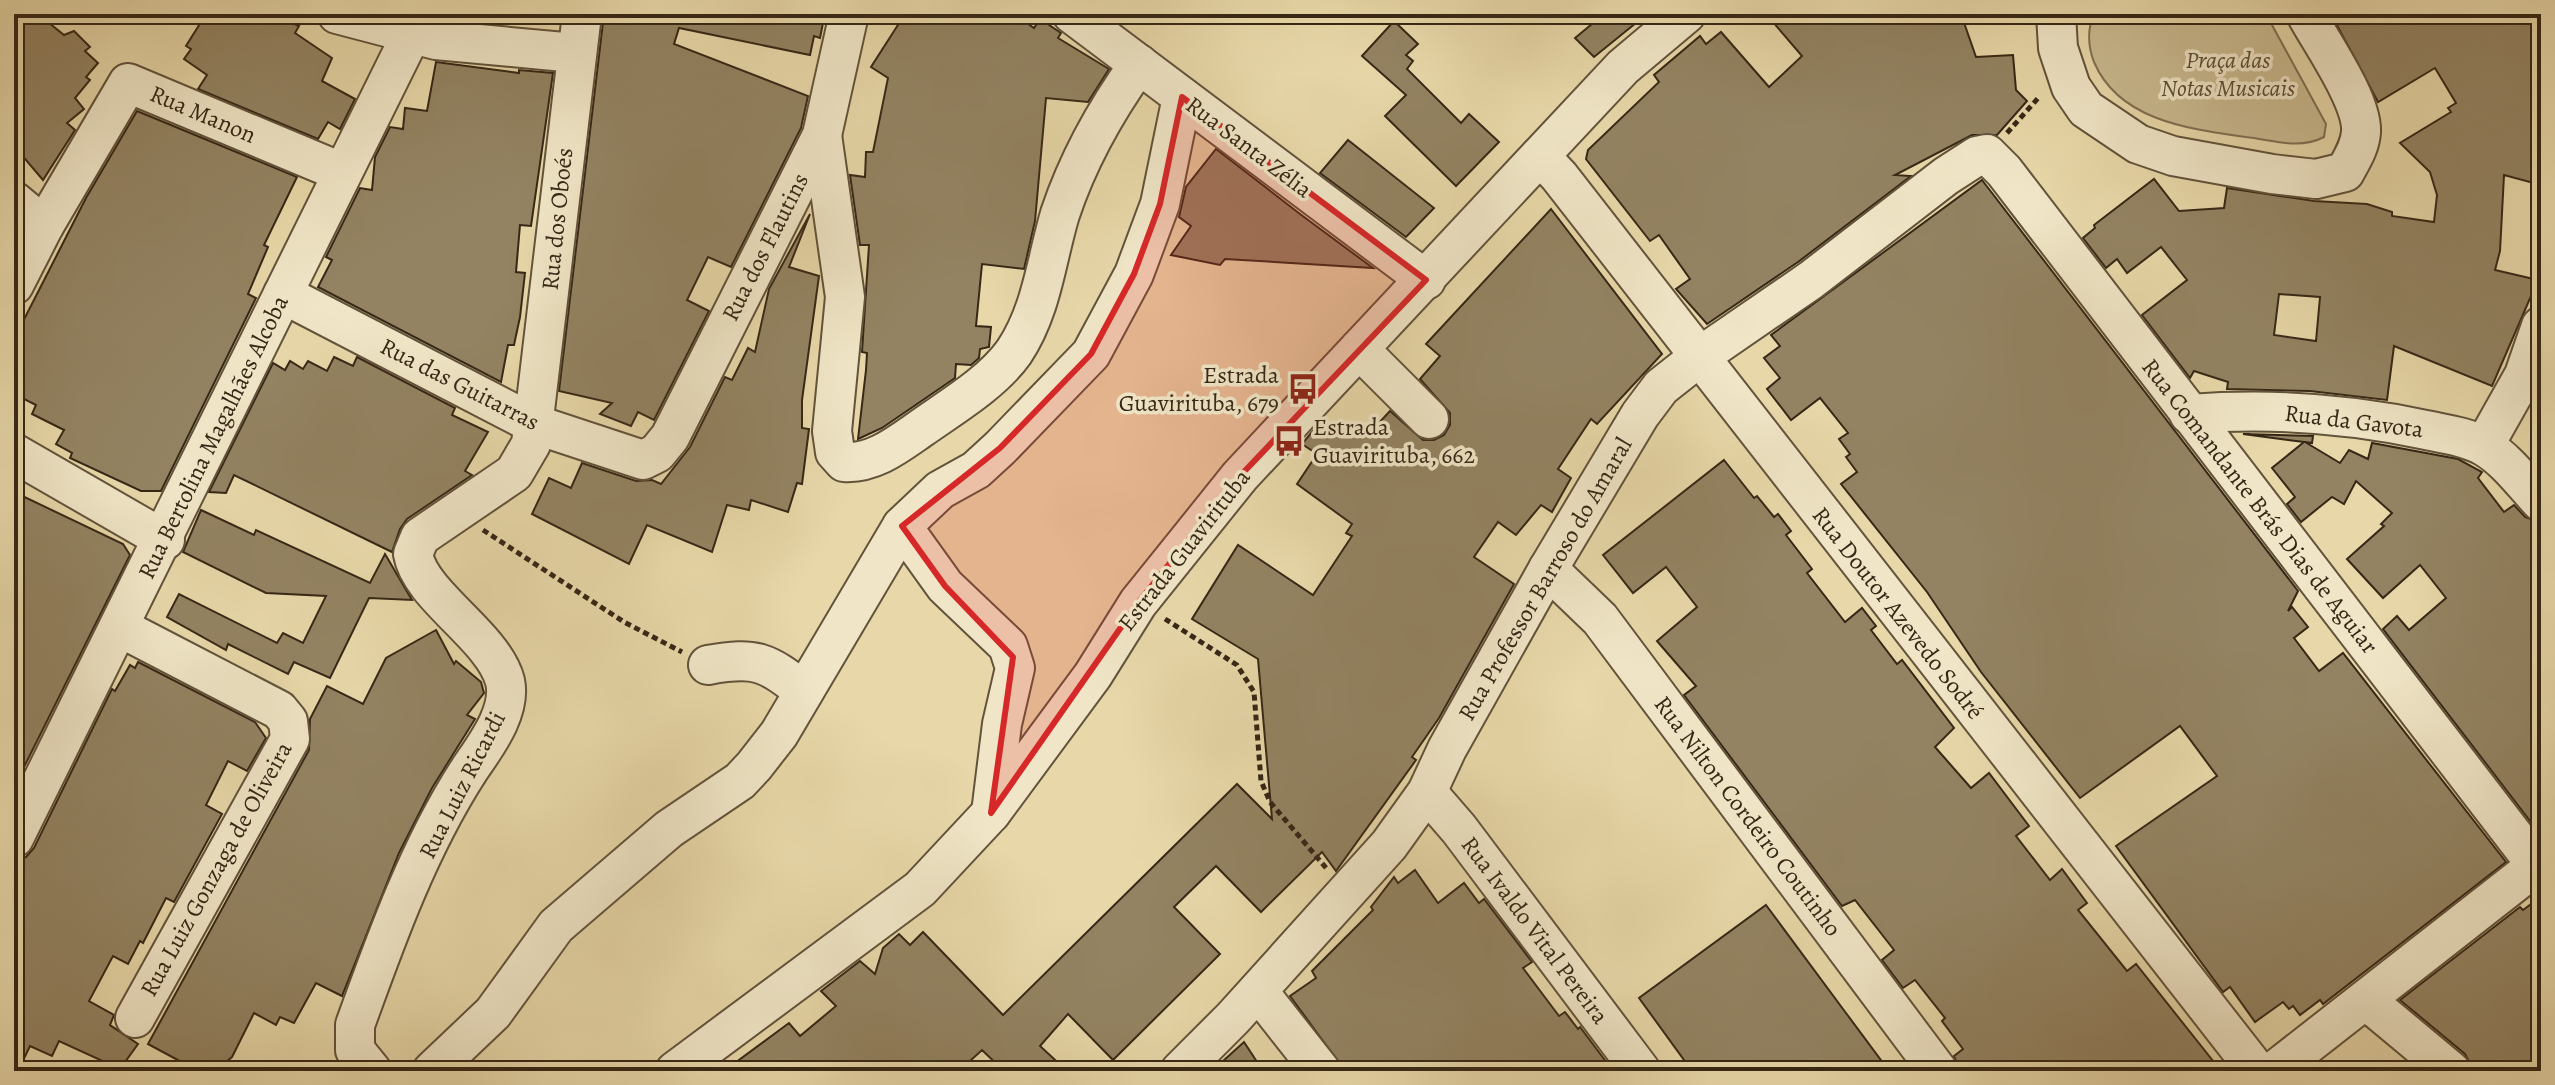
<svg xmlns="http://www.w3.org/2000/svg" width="2555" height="1085" font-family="Alegreya,serif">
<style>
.green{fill:#caba90;stroke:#807053;stroke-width:2}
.building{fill:#938362;stroke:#362716;stroke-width:2;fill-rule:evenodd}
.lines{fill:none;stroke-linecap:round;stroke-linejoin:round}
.minor-casing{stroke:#62533b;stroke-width:42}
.path{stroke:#362716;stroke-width:5;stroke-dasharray:6 4;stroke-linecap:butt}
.minor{stroke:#f0e6c7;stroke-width:38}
.marked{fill:#d62828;fill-opacity:0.2;stroke:#d62828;stroke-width:6;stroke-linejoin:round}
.labels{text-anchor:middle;stroke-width:7;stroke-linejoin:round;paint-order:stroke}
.park-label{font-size:24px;font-style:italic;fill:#5b4c34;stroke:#f0e6c7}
.street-label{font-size:24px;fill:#362716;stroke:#f0e6c7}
.poi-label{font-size:24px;fill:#362716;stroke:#f0e6c7;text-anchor:end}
</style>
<rect width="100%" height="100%" fill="#e8d8a9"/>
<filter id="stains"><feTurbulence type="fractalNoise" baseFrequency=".0025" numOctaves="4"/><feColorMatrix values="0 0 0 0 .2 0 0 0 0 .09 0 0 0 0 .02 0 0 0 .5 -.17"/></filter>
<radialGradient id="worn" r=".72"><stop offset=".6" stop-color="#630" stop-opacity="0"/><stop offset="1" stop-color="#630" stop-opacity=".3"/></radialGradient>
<path class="green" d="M 2094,14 L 2266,14 L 2326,124 L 2324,137 C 2299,150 2273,140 2246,137 C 2190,129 2119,121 2094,62 C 2088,47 2087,29 2094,14 Z"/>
<g class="building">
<path d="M 14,14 L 38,14 L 64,35 L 74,31 L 90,47 L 85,51 L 98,63 L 86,77 L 90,80 L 75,98 L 84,109 L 67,123 L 75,130 L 43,180 L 14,146 Z"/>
<path d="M 206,14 L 271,14 L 299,26 L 295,33 L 332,58 L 322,81 L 355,99 L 340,129 L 328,122 L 318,139 L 198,89 L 207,75 L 184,59 L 191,49 L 186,46 Z"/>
<path d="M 604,14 L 819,14 L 824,18 L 820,38 L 814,36 L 810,55 L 679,28 L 674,44 L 808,96 L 801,128 L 731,267 L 708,257 L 687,300 L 709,311 L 654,420 L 638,412 L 631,426 L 600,414 L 612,403 L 559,391 Z"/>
<path d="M 905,14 L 1014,14 L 1034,28 L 1040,19 L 1061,33 L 1058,38 L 1109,69 L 1088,102 L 1046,98 L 1035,221 L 1024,269 L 982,264 L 976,326 L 991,327 L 989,347 L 980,349 L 979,358 L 971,365 L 956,364 L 955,378 L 882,428 L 858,439 L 866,370 L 867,353 L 862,352 L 869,245 L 860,245 L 850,175 L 865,177 L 866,152 L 873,152 L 888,78 L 871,67 Z"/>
<path d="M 1604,14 L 1647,14 L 1594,57 L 1575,38 Z"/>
<path d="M 1766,14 L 1961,14 L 1976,57 L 2013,55 L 2016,90 L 2027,101 L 1997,135 L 1972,135 L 1895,175 L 1911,176 L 1798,262 L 1707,324 L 1676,289 L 1690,279 L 1659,235 L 1650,241 L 1586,159 L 1588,150 L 1659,82 L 1654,75 L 1700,36 L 1706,44 L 1721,32 L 1769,87 L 1802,56 Z"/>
<path d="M 2331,14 L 2541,14 L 2541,185 L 2504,175 L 2500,251 L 2495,270 L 2538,280 L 2492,386 L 2394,346 L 2387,400 L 2310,391 L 2227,389 L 2228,382 L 2194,371 L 2190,378 L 2142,315 L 2187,280 L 2161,247 L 2127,273 L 2117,259 L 2106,268 L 2083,238 L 2095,228 L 2094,225 L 2154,179 L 2179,211 L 2224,208 L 2227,188 L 2314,201 L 2367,204 L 2392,212 L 2392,216 L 2434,222 L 2437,195 L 2430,172 L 2400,143 L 2451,112 L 2448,108 L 2456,103 L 2435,68 L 2378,102 ZM 2279,294 L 2320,297 L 2316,341 L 2274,335 Z"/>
<path d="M 1394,21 L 1418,44 L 1406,55 L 1413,61 L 1407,69 L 1461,123 L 1469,114 L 1499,142 L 1456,186 L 1385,116 L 1406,95 L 1362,56 Z"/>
<path d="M 436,62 L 519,73 L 519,70 L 553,73 L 531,226 L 520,225 L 516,272 L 525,273 L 520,317 L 514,345 L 508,345 L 501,382 L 318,287 L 332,260 L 326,257 L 360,188 L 372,190 L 375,157 L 390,127 L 403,129 L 405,108 L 427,111 Z"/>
<path d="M 137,111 L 297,177 L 264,245 L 268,247 L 248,294 L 256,298 L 161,491 L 141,491 L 70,458 L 72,453 L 56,444 L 64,430 L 32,414 L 36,405 L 14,394 L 14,339 L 86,198 Z"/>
<path d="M 1348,140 L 1434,208 L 1406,237 L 1320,173 Z"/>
<path d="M 1216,149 L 1300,214 L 1373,268 L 1225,259 L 1220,265 L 1171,255 L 1191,226 L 1179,217 L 1186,187 Z"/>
<path d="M 1982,180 L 2298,591 L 2288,611 L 2292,607 L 2308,627 L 2294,638 L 2319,671 L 2343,653 L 2506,862 L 2323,1004 L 2320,1000 L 2300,1015 L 2293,1006 L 2289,1009 L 2283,1002 L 2255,1022 L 2230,987 L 2223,992 L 2116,846 L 2217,776 L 2180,726 L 2080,798 L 1981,672 L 1927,592 L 1841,484 L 1857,472 L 1846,457 L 1850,454 L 1839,439 L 1848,433 L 1820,398 L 1791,420 L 1767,389 L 1780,378 L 1764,358 L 1780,346 L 1771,335 Z"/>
<path d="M 1551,209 L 1662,354 L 1597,424 L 1591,419 L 1558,469 L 1571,478 L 1552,512 L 1541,505 L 1516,535 L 1498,522 L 1474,557 L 1514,584 L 1439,718 L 1412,757 L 1416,760 L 1336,871 L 1322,852 L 1261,912 L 1216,866 L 1174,907 L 1220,954 L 1113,1060 L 1068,1014 L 1040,1046 L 1067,1071 L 1004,1071 L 982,1050 L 959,1071 L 724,1071 L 789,1023 L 800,1036 L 836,1006 L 821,991 L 860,961 L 875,974 L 883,948 L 899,934 L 910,945 L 923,932 L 1003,1015 L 1237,784 L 1272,819 L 1258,659 L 1192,619 L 1238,545 L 1313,595 L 1352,536 L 1346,533 L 1352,524 L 1297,484 L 1317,454 L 1302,444 L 1316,427 L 1330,436 L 1341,421 L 1366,437 L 1390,411 L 1423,440 L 1434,440 L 1444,435 L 1450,425 L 1450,413 L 1420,379 L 1440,356 L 1426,344 Z"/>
<path d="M 810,214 L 789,267 L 819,276 L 802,400 L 802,428 L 809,429 L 802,484 L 797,483 L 788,512 L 751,500 L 749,510 L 727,505 L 712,552 L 647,525 L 629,564 L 532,514 L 549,478 L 571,488 L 582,463 L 636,481 L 652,480 L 661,484 L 690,447 L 725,377 L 732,380 L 748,348 L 755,352 L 769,289 Z"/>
<path d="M 334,357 L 353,366 L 357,357 L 455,408 L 452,415 L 488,432 L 465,471 L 472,475 L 407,519 L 400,529 L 392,552 L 234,475 L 226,493 L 209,492 L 273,363 L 285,370 L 290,361 L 303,369 L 308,361 L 327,371 Z"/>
<path d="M 2243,434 L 2313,436 L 2312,443 L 2305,442 L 2340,463 L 2349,450 L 2368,459 L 2372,443 L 2458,459 L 2482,472 L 2478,478 L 2504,512 L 2514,505 L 2525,517 L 2541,523 L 2540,834 L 2383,629 L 2397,616 L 2409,630 L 2446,598 L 2420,565 L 2383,598 L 2347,559 L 2384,526 L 2381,524 L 2392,513 L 2356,481 L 2344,504 L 2332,497 L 2301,522 L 2287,504 L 2295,497 L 2272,468 L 2304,442 Z"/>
<path d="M 1724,460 L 1754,498 L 1757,496 L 1774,517 L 1778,514 L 1791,531 L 1786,535 L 1812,569 L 1807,573 L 1845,622 L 1862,608 L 1876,626 L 1871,630 L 1897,664 L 1902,660 L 1954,728 L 1935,747 L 1971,788 L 1989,773 L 2029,826 L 2016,836 L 2050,880 L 2062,869 L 2087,903 L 2078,910 L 2127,971 L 2136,964 L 2221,1071 L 1960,1071 L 1954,1056 L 1963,1049 L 1942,1021 L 1945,1018 L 1915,980 L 1903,988 L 1882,960 L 1894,950 L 1855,900 L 1842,906 L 1684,695 L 1696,686 L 1657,641 L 1697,607 L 1666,567 L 1633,593 L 1603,555 Z"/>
<path d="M 14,492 L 123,544 L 130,555 L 14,787 Z"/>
<path d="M 201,510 L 254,535 L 256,530 L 370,583 L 385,554 L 412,600 L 369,598 L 330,678 L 294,662 L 288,674 L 228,644 L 226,650 L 167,617 L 179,594 L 277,643 L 283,633 L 303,643 L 326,596 L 266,593 L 183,552 Z"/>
<path d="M 436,630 L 454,664 L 456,661 L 481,682 L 484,693 L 467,715 L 475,719 L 432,788 L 399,853 L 342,996 L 316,983 L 294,1023 L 280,1017 L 276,1025 L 254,1013 L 232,1057 L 215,1071 L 187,1065 L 148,1044 L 309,750 L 310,719 L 327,686 L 363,704 L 386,658 Z"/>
<path d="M 138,662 L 255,722 L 266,738 L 247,771 L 228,761 L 206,805 L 222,814 L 174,902 L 166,898 L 143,943 L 140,941 L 128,964 L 113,956 L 89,1001 L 114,1015 L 110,1025 L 138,1044 L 120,1069 L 59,1041 L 52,1056 L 30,1046 L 18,1071 L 14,1071 L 14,860 L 26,857 L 34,848 L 112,689 L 115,691 L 130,665 L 135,668 Z"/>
<path d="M 1415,870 L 1438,903 L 1464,883 L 1479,903 L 1484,899 L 1532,962 L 1523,968 L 1559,1016 L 1565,1012 L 1578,1029 L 1580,1027 L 1613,1071 L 1345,1071 L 1290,996 L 1316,978 L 1312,971 L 1373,910 L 1371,907 L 1394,877 L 1398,883 Z"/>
<path d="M 2531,904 L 2541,916 L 2541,1071 L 2474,1071 L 2465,1054 L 2400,1000 L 2520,907 L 2523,910 Z"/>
<path d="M 1766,905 L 1843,1009 L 1889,1071 L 1692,1071 L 1639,998 Z"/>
<path d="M 1244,1042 L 1263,1071 L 1212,1071 Z"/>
</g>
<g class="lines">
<defs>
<g id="minor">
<path d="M 337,14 L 436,40 L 575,53"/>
<path d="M 1072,14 L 1426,280"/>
<path d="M 2056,14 L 2058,48 L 2071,87 L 2086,109 L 2138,144 L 2173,156 L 2272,174 L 2316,179 L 2345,172 C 2352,159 2360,147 2361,132 C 2363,101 2321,42 2306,14"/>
<path d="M 822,135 L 845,297 L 832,431 L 835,452 L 844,462 C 873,464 897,445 920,429 C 951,407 992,383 1014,352 C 1042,310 1046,261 1060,214 C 1078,160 1106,110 1139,64"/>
<path d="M 1540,156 L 1559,176 L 2257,1071"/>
<path d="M 14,201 L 44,226"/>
<path d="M 14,285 L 44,226 L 128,83 L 341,172"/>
<path d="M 283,294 L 534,424 L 643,460 L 657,453 L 670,437 L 822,135 L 849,14"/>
<path d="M 1359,349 L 1429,419"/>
<path d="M 2189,414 C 2269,408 2348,413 2426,430 C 2445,434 2468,437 2485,447 C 2507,460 2524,484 2541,502"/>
<path d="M 2484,446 L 2524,375 L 2541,326"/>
<path d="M 14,453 L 165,540"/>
<path d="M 902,526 L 945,586 L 1008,646 L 1015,668 L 1002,724 L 991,813"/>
<path d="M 1548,569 L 1600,619 L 1938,1071"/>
<path d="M 119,627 L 279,710 L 288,721 L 290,739 L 135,1018"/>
<path d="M 708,665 C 757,656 766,662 804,691"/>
<path d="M 1427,792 L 1459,829 L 1641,1071"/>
<path d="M 14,838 L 411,35"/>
<path d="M 1258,991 L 1321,1071"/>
<path d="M 2367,1001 L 2451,1071"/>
<path d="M 372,1071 L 355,1050 L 355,1025 C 386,939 419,847 469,770 C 485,746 512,712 505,681 C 493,636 420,596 413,554 L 420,537 L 514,473 L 531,444 L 582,14"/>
<path d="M 432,1071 L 493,1013 L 556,926 L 669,829 L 740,781 L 754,766 L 779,734 L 902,526 L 940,490 L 976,470 L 1000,448 L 1091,354 L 1134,274 L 1160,204 L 1182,97"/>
<path d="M 675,1071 L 920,889 L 991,813 L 1093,675 L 1138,603 L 1240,476 L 1623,67 L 1686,14"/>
<path d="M 1180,1071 L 1233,1018 L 1389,845 L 1427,792 L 1447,749 L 1548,569 L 1640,415 L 1661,387 L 1699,357 L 1811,280 L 1946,176 L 1977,156 L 1987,154 L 2004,171 L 2537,866"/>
<path d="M 2274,1071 L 2541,862"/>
</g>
</defs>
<use href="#minor" class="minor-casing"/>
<g class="path">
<path d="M 2007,133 L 2040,96"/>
<path d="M 483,530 L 624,622 L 682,652"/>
<path d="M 1165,619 L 1237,665 L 1254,692 L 1261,781 L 1270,802 L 1327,869"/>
</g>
<use href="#minor" class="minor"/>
</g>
<path class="marked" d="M 1182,97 L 1426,280 L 1240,476 L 1138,603 L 991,813 L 1013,657 L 945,586 L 902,526 L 1000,448 L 1091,354 L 1134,274 L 1160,204 Z"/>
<defs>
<symbol id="bus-bare" viewBox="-9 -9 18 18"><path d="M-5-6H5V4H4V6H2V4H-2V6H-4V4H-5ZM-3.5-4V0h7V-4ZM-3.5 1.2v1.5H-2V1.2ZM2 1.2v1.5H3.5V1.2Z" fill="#8f2418" stroke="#f0e6c7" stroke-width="2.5" paint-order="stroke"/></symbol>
</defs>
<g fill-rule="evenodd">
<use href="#bus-bare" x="1281" y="367" width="44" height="44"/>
<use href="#bus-bare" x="1267" y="419" width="44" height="44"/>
</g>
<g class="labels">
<g class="park-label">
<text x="2228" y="68">Praça das<tspan x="2228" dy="28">Notas Musicais</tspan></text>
</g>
<g class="street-label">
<text transform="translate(203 114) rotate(23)" y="8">Rua Manon</text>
<text transform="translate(1249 147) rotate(37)" y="8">Rua Santa Zélia</text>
<text transform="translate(557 219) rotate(-84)" y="8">Rua dos Oboés</text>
<text transform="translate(765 247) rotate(-63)" y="8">Rua dos Flautins</text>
<text transform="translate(460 384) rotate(27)" y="8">Rua das Guitarras</text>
<text transform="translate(2354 421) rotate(7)" y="8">Rua da Gavota</text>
<text transform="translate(213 437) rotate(-64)" y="8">Rua Bertolina Magalhães Alcoba</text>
<text transform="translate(2260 506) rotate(52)" y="8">Rua Comandante Brás Dias de Aguiar</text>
<text transform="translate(1184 550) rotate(-52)" y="8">Estrada Guavirituba</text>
<text transform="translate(1545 579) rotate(-60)" y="8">Rua Professor Barroso do Amaral</text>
<text transform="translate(1898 613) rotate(52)" y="8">Rua Doutor Azevedo Sodré</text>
<text transform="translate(462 785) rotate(-63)" y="8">Rua Luiz Ricardi</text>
<text transform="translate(1748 816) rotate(53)" y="8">Rua Nilton Cordeiro Coutinho</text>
<text transform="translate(216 869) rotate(-61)" y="8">Rua Luiz Gonzaga de Oliveira</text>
<text transform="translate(1535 930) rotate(53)" y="8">Rua Ivaldo Vital Pereira</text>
</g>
<g class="poi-label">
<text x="1279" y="383">Estrada<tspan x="1279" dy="28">Guavirituba, 679</tspan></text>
<text x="1313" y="435" text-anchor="start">Estrada<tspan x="1313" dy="28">Guavirituba, 662</tspan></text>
</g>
</g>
<rect width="2555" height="1085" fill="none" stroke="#e8d8a9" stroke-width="48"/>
<rect x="16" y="16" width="2523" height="1053" fill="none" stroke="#362716" stroke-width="4"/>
<rect x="24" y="24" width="2507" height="1037" fill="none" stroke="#362716" stroke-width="2"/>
<rect width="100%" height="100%" filter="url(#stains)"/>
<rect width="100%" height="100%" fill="url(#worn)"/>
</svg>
